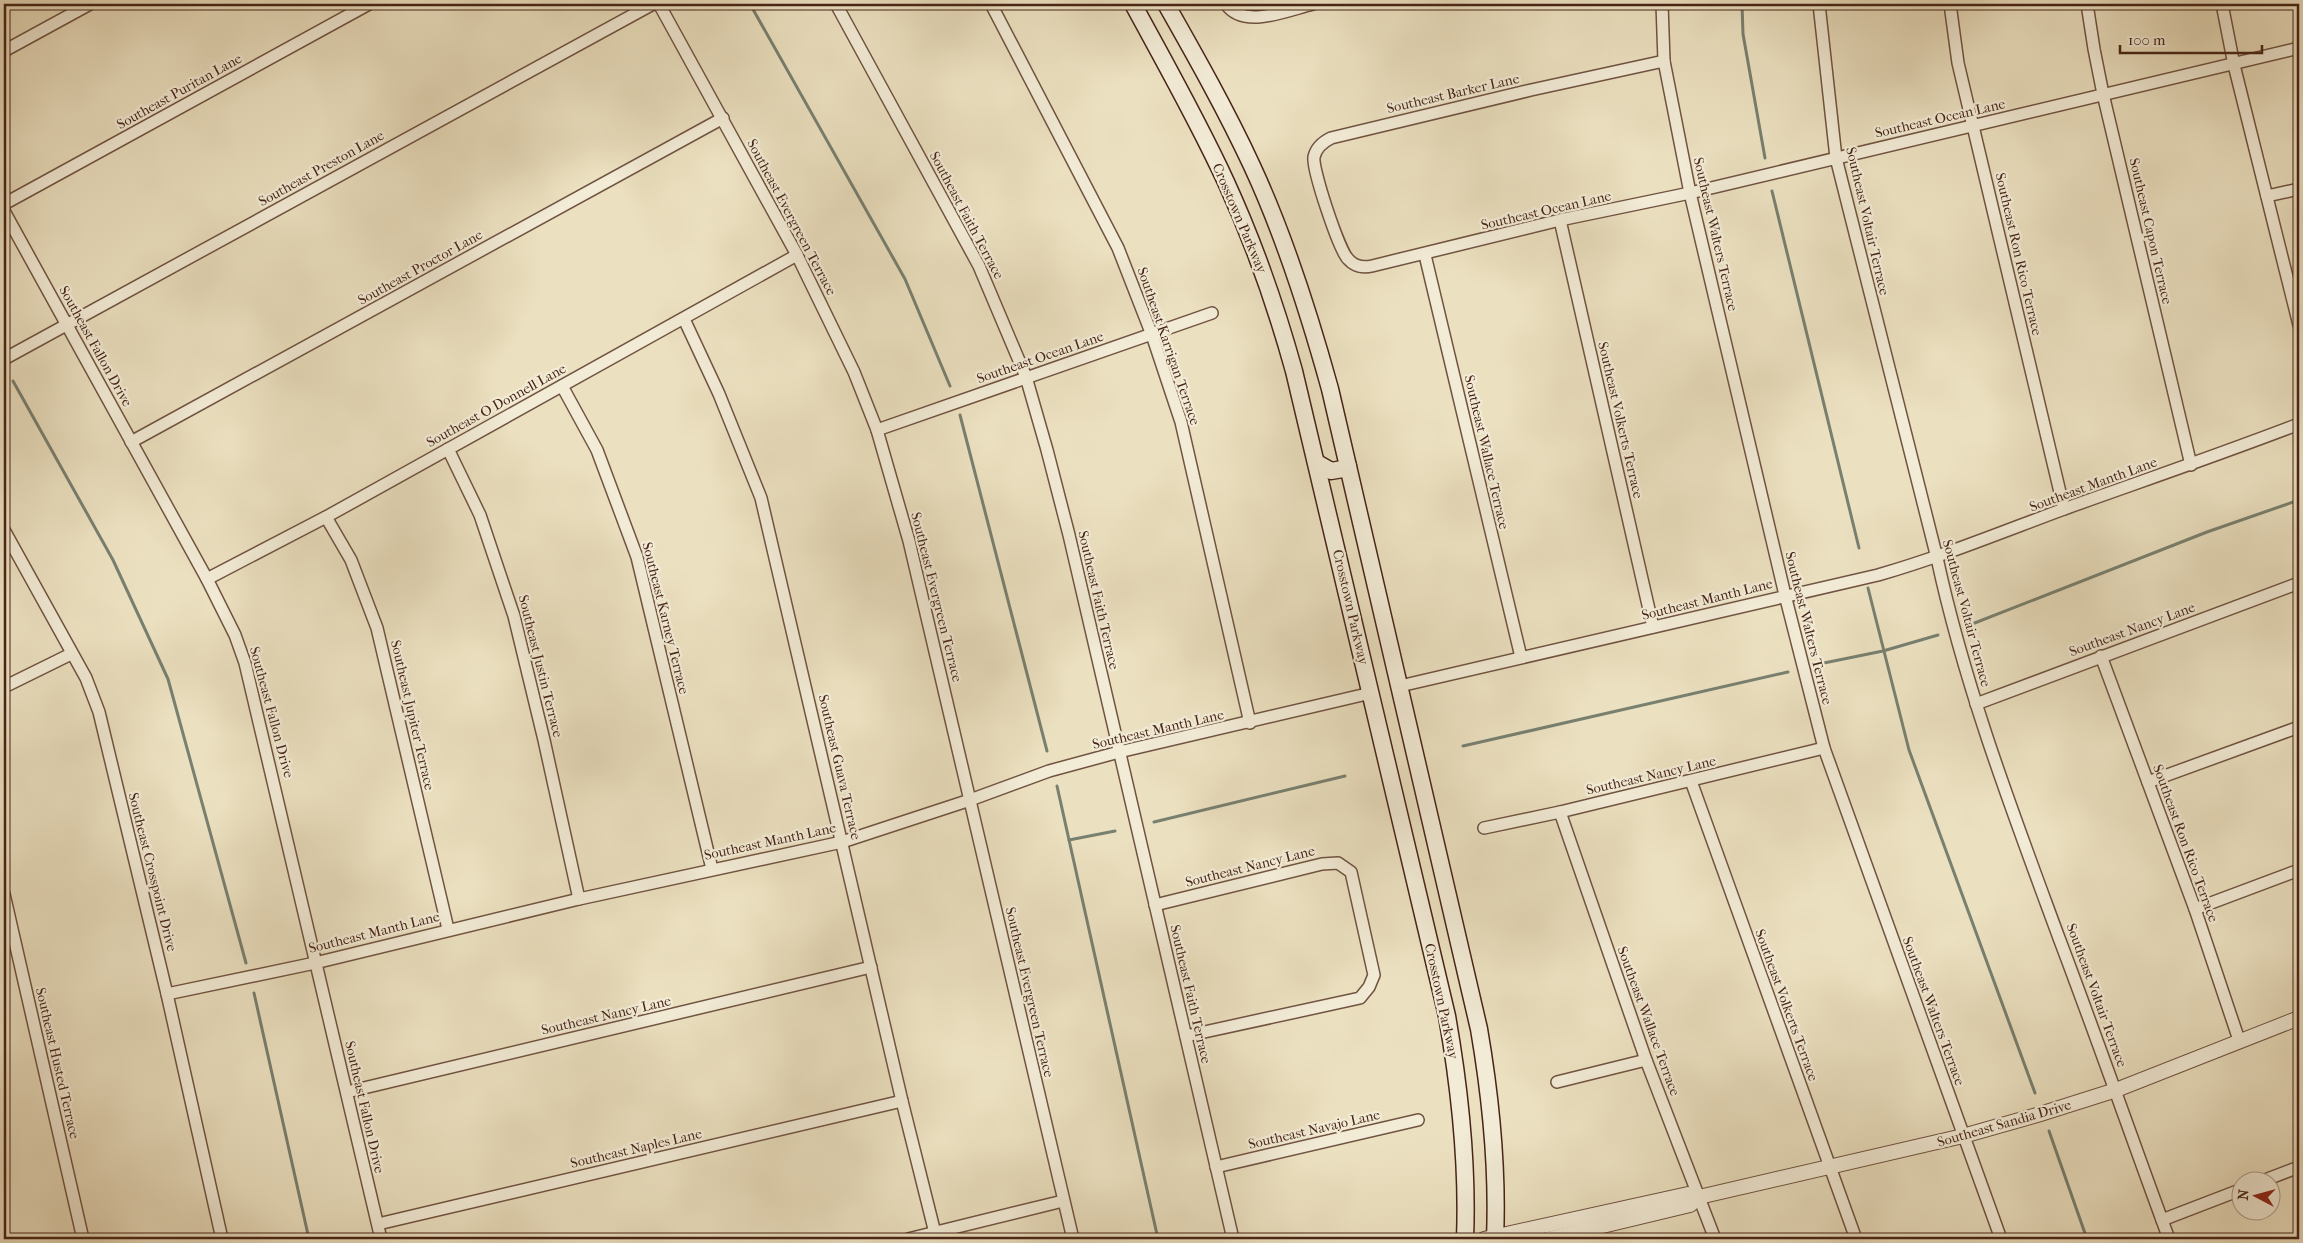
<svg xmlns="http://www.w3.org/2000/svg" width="2303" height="1243" font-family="'IM FELL French Canon',serif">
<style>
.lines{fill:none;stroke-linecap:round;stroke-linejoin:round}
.stream{stroke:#788070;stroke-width:3}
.minor-casing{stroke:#705341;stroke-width:14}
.tertiary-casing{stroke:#705341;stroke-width:16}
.secondary-casing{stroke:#472417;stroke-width:19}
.minor{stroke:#f2ebd6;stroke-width:11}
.tertiary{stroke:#f2ebd6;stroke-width:14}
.secondary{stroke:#f2ebd6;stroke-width:16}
.labels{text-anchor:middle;stroke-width:4.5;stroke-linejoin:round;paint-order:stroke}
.street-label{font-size:14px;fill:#472417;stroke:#f2ebd6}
</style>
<rect width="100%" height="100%" fill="#ebe0c0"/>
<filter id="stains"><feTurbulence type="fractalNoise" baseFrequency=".004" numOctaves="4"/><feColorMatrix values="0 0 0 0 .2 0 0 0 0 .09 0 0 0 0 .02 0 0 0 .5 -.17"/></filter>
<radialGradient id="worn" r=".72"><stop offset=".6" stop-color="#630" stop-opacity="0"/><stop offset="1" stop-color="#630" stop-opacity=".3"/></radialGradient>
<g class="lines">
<g class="stream">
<path d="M 750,4 L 905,279 L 950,386"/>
<path d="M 1742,4 L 1743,34 L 1765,158"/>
<path d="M 1772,191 L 1859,548"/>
<path d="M 13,381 L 113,560 L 168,679 L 246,963"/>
<path d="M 960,415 L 1047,751"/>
<path d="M 1868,588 L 1909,750 L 2035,1093"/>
<path d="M 1967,626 L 2207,532 L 2299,500"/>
<path d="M 1819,664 L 1883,651 L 1938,635"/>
<path d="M 1463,746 L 1788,672"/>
<path d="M 1057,786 L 1158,1239"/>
<path d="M 1154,822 L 1345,776"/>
<path d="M 1069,840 L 1115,831"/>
<path d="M 254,993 L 309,1239"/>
<path d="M 2049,1131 L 2087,1239"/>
</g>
<defs>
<g id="minor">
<path d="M 659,4 L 797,255 L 854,372 L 877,430 L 909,541 L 1073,1239"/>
<path d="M 836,4 L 979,266 L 1026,377 L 1047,450 L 1069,535 L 1233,1239"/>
<path d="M 991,4 L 1118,248 L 1152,335 L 1181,422 L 1250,723"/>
<path d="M 1226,4 C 1243,30 1288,10 1313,4"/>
<path d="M 1662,4 L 1664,61 L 1690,193 L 1785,595 L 1824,748 L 2001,1239"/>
<path d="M 1819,4 L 1836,158 L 1937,558 C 1965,688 2013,813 2059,938 C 2097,1038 2132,1139 2169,1239"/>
<path d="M 1950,4 L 1958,63 L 2064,509"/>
<path d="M 2087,4 L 2094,49 L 2103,94 L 2191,465"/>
<path d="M 2222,4 L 2234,65 L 2299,325"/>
<path d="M 4,51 L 90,4"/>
<path d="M 1664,61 L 1531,90 L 1331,138 C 1323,142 1316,148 1314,157 C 1312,169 1339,250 1348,259 C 1354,266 1363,268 1372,266 L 1560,220 L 1690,193 L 2299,48"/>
<path d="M 2267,196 L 2299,189"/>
<path d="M 4,204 L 369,4"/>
<path d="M 4,211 L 207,579 L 235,635 L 245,663 L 381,1239"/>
<path d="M 1560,220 L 1653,627"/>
<path d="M 1425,255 L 1521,657"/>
<path d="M 684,319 L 719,394 L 761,498 L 902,1101 L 935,1233"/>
<path d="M 4,359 L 653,4"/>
<path d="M 562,386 L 597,450 L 637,557 L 712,869"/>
<path d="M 877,430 L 1212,313"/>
<path d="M 131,442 L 723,118"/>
<path d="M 448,449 L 480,515 L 514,616 L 544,740 L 579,899"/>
<path d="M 326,517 L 351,560 L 377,628 L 448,929"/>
<path d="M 4,530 L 86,678 L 99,712 L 167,994 L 222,1239"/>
<path d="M 207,579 L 326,517 L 797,255"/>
<path d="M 2101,656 L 2195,909 L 2239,1040"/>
<path d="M 1400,686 L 1878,575 C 1941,557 2002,532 2064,509 C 2142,481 2221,454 2299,424"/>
<path d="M 4,687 L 71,654"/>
<path d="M 1976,704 L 2299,583"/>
<path d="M 1691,781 L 1856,1239"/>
<path d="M 2148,782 L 2299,727"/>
<path d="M 1560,812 L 1646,1060 L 1715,1239"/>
<path d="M 1484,828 L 1560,812 L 1824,748"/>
<path d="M 4,894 L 83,1239"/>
<path d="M 1155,905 L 1322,864 L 1338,863 L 1351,872 L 1374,975 L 1369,987 L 1360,998 L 1186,1036"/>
<path d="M 2195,909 L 2299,870"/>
<path d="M 167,994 L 315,963 L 579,899 L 842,842 L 970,800 L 1049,771 L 1119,752 L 1371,693"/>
<path d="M 1557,1082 L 1646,1060"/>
<path d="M 347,1092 L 871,967"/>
<path d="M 1216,1167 L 1418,1120"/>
<path d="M 2265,1180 L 2299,1167"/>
<path d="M 2162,1220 L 2240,1190"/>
<path d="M 378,1224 L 902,1101"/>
<path d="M 908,1239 L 1063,1201"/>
</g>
<g id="tertiary">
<path d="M 1484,1239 L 1688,1194 L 1699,1197 L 1963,1136 L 2037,1115 L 2116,1090 L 2299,1018"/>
<path d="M 1548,1239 L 1690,1205 L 1699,1197"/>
</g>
<g id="secondary">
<path d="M 1133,4 C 1165,63 1198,121 1226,182 C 1254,243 1276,306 1294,371 L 1447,1016 C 1460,1090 1468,1164 1465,1239"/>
<path d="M 1166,4 C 1196,57 1226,110 1252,166 C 1285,237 1309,313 1330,389 L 1479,1029 C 1491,1099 1498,1169 1495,1239"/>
<path d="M 1317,463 L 1331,471 L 1343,469 L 1348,466"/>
</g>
</defs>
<use href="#minor" class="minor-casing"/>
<use href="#tertiary" class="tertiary-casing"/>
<use href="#secondary" class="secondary-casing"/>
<use href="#minor" class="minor"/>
<use href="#tertiary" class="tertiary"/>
<use href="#secondary" class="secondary"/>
</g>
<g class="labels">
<g class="street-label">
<text transform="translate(179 91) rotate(-29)" y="5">Southeast Puritan Lane</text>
<text transform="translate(1453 93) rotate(-13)" y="5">Southeast Barker Lane</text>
<text transform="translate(1940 118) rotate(-13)" y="5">Southeast Ocean Lane</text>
<text transform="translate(321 168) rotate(-29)" y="5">Southeast Preston Lane</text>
<text transform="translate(1546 210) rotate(-13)" y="5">Southeast Ocean Lane</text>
<text transform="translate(967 215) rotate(62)" y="5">Southeast Faith Terrace</text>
<text transform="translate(792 217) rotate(62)" y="5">Southeast Evergreen Terrace</text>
<text transform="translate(1240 218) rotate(67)" y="5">Crosstown Parkway</text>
<text transform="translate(1868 221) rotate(77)" y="5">Southeast Voltair Terrace</text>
<text transform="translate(2151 231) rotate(77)" y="5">Southeast Capon Terrace</text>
<text transform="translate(1716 234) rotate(77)" y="5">Southeast Walters Terrace</text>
<text transform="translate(2019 254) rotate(77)" y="5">Southeast Ron Rico Terrace</text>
<text transform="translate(420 267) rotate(-29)" y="5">Southeast Proctor Lane</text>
<text transform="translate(96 346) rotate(61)" y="5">Southeast Fallon Drive</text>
<text transform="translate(1169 346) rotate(71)" y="5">Southeast Karrigan Terrace</text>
<text transform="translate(1040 357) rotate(-19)" y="5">Southeast Ocean Lane</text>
<text transform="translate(496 405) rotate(-29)" y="5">Southeast O Donnell Lane</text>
<text transform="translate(1621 420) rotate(77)" y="5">Southeast Volkerts Terrace</text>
<text transform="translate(1487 452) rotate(77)" y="5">Southeast Wallace Terrace</text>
<text transform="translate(2093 484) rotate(-20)" y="5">Southeast Manth Lane</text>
<text transform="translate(937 597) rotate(76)" y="5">Southeast Evergreen Terrace</text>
<text transform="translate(1707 599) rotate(-14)" y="5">Southeast Manth Lane</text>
<text transform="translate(1099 600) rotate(77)" y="5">Southeast Faith Terrace</text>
<text transform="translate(1351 607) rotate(77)" y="5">Crosstown Parkway</text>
<text transform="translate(1967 613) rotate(75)" y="5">Southeast Voltair Terrace</text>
<text transform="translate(666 618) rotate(76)" y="5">Southeast Karney Terrace</text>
<text transform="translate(1809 628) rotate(76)" y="5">Southeast Walters Terrace</text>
<text transform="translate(2132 629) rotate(-20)" y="5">Southeast Nancy Lane</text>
<text transform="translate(541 666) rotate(76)" y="5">Southeast Justin Terrace</text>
<text transform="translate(272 712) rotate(75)" y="5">Southeast Fallon Drive</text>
<text transform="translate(413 715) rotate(77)" y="5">Southeast Jupiter Terrace</text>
<text transform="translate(1158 729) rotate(-13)" y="5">Southeast Manth Lane</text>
<text transform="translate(840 767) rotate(77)" y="5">Southeast Guava Terrace</text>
<text transform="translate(1651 775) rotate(-13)" y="5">Southeast Nancy Lane</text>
<text transform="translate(770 841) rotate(-12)" y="5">Southeast Manth Lane</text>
<text transform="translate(2186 843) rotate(70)" y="5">Southeast Ron Rico Terrace</text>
<text transform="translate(1250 866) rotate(-14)" y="5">Southeast Nancy Lane</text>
<text transform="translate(153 872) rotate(76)" y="5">Southeast Crosspoint Drive</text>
<text transform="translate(374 932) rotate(-14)" y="5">Southeast Manth Lane</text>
<text transform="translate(1030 992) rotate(77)" y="5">Southeast Evergreen Terrace</text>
<text transform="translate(1191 994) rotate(77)" y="5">Southeast Faith Terrace</text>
<text transform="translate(2097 995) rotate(70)" y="5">Southeast Voltair Terrace</text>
<text transform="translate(1442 1001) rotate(78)" y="5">Crosstown Parkway</text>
<text transform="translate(1787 1005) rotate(70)" y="5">Southeast Volkerts Terrace</text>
<text transform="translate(1934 1011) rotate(70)" y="5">Southeast Walters Terrace</text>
<text transform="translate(606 1015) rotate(-13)" y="5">Southeast Nancy Lane</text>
<text transform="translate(1649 1021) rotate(70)" y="5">Southeast Wallace Terrace</text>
<text transform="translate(58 1063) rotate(77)" y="5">Southeast Husted Terrace</text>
<text transform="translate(365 1107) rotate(77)" y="5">Southeast Fallon Drive</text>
<text transform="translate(2004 1123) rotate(-16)" y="5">Southeast Sandia Drive</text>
<text transform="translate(1314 1129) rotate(-13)" y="5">Southeast Navajo Lane</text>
<text transform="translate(636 1148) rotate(-13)" y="5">Southeast Naples Lane</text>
</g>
</g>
<rect width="2303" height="1243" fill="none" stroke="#ebe0c0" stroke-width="20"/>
<rect x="5" y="5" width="2293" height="1233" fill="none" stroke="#472417" stroke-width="2.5"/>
<rect x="10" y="10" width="2283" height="1223" fill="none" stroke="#472417"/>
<g transform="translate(2256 1196) rotate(276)"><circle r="24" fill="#f2ebd6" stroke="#ae9b8a"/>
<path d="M0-4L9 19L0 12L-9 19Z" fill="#8f2418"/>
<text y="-8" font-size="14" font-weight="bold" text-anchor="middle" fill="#472417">N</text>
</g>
<path d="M2120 45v8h142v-8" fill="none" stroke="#472417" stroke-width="2.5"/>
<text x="2128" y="45" font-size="15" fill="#472417" stroke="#f2ebd6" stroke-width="4" paint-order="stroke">100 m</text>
<rect width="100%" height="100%" filter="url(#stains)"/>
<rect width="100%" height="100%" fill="url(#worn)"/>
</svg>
